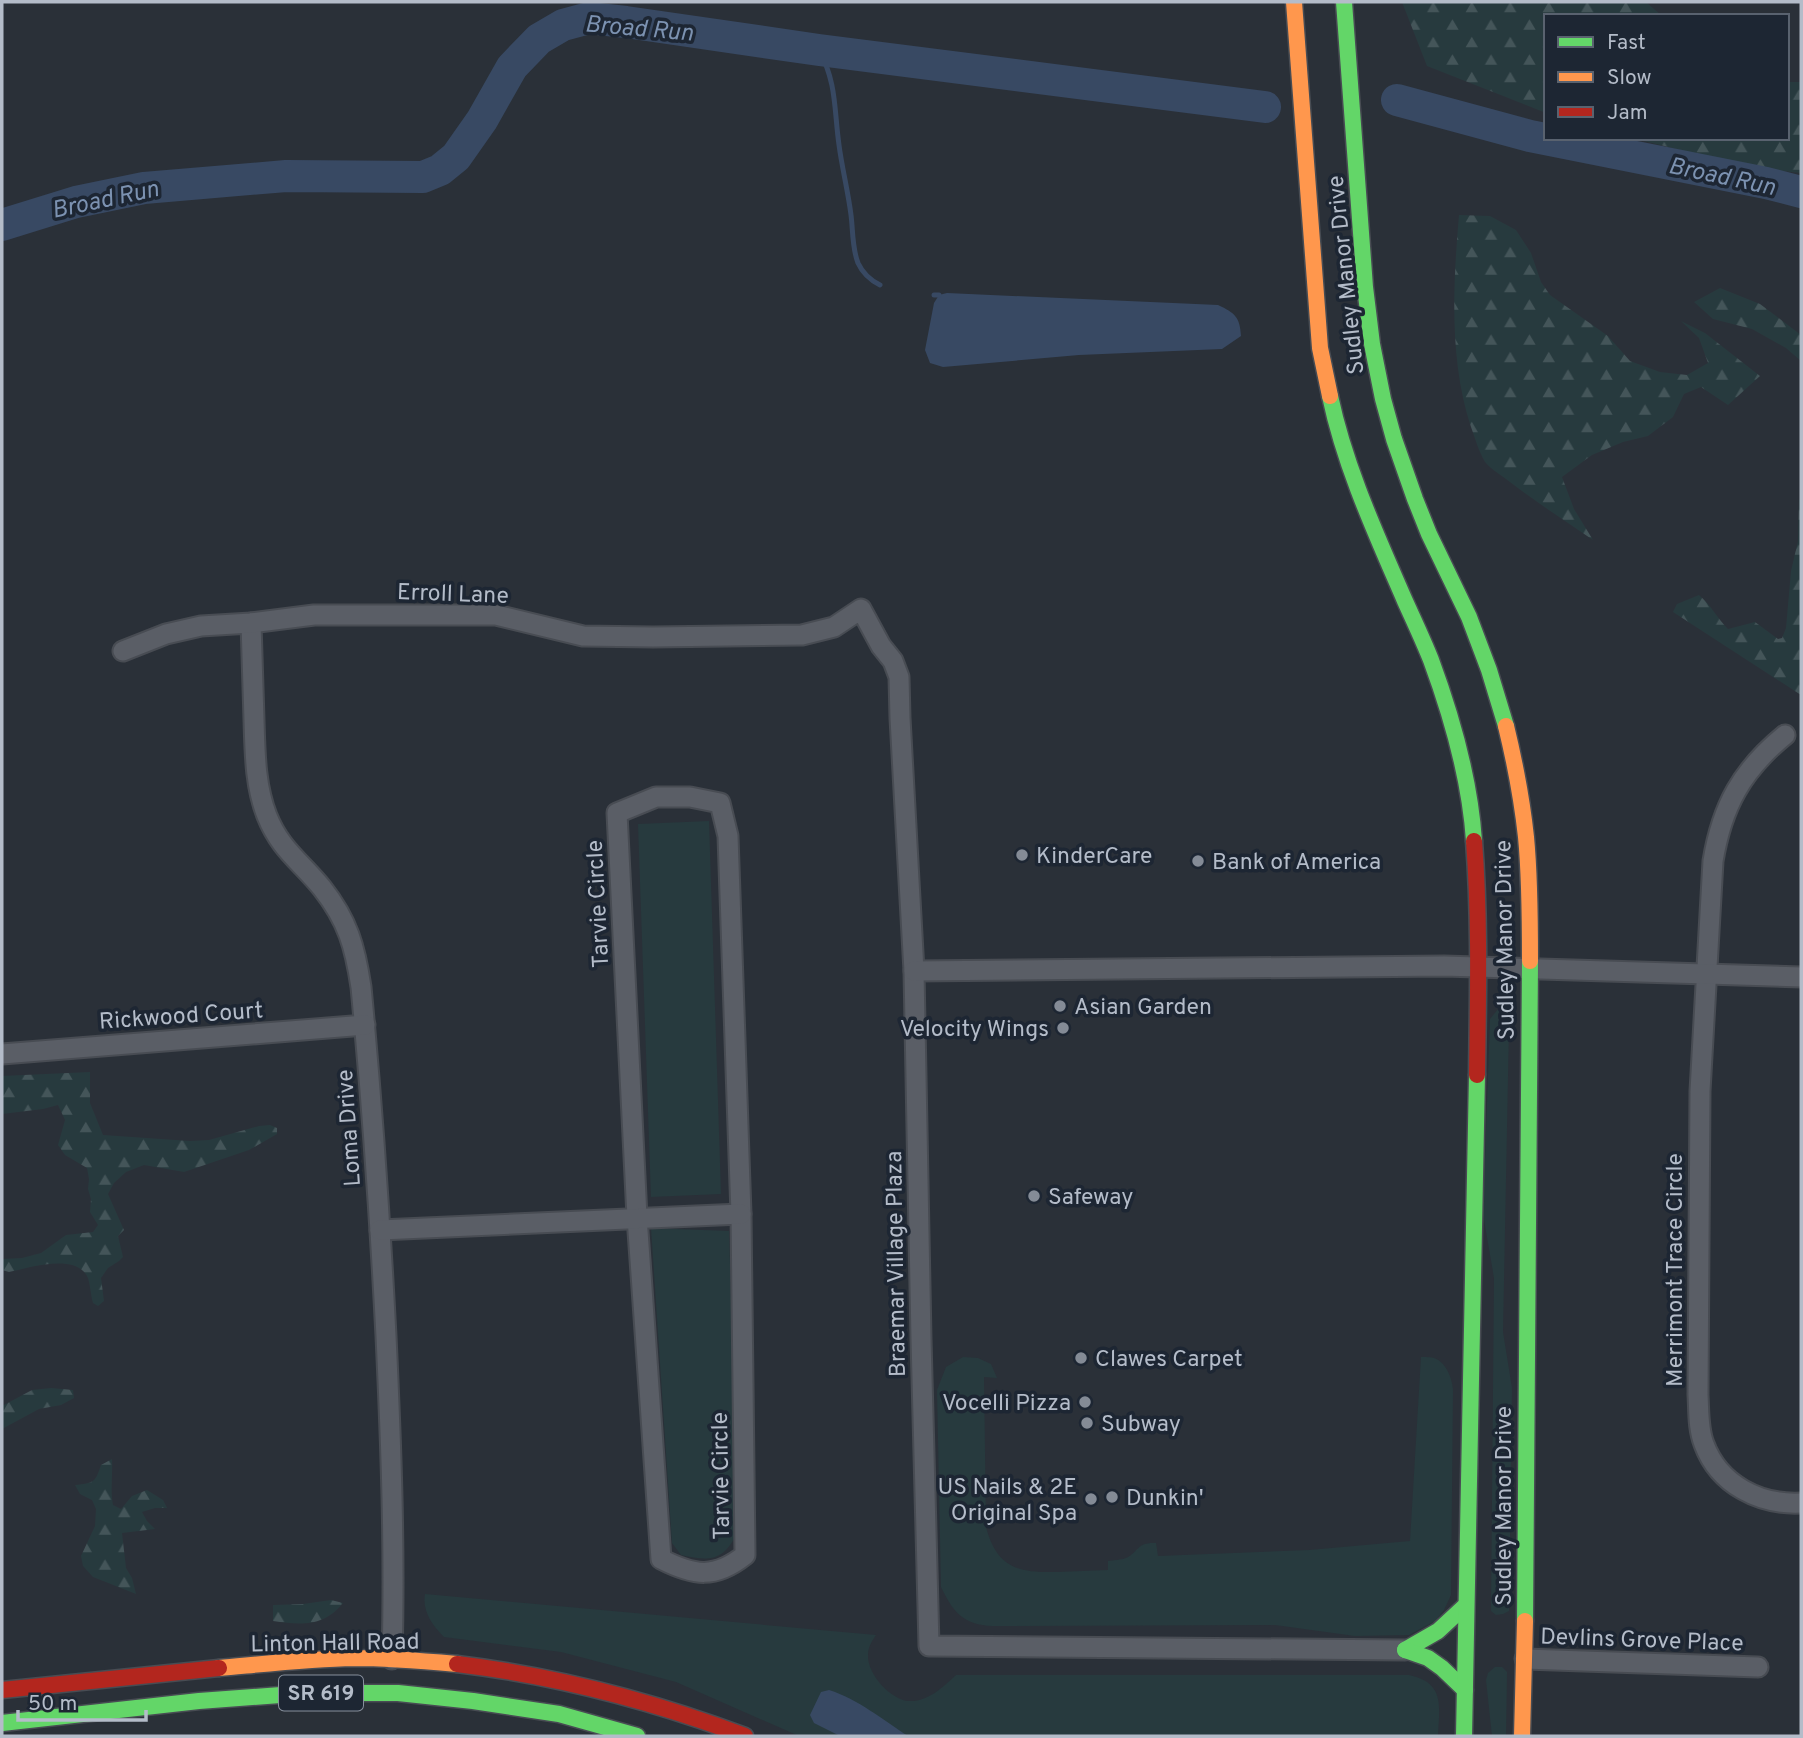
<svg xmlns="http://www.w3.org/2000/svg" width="1803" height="1738" font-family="Overpass,sans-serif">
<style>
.grass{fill:#273a3e}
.forest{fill:url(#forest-firs)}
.water{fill:#384963}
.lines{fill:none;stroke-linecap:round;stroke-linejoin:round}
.stream{stroke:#384963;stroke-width:5}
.river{stroke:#384963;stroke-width:32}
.street-casing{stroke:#484c53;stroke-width:23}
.fast-casing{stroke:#484c53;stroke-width:19}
.slow-casing{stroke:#484c53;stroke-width:19}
.jam-casing{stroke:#484c53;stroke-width:19}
.street{stroke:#5a5e66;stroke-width:19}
.fast{stroke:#63d668;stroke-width:16}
.slow{stroke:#ff974d;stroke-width:16}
.jam{stroke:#b3261e;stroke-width:16}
.poi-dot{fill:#848b96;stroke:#1d2633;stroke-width:2.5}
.labels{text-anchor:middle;stroke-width:7;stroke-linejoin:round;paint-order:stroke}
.shield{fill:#1d2633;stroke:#878f9c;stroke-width:2}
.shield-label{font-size:21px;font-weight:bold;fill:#b4bcc9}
.street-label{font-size:23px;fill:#b4bcc9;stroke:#1d2633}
.poi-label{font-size:23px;fill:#b4bcc9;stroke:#1d2633;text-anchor:start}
.water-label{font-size:24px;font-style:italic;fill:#7c92b1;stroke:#1d2633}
</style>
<defs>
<pattern id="forest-firs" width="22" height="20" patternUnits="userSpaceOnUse" patternTransform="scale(1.75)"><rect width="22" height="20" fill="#273a3e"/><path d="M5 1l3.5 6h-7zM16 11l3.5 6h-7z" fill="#445559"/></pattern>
</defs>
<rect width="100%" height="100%" fill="#2a3038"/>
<g class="grass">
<path d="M 709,821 L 721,1194 L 651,1197 L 638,824 Z"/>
<path d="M 1499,1008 L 1509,1026 L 1503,1332 L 1512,1388 L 1509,1611 L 1503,1614 L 1496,1615 L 1491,1611 L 1494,1278 L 1483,1214 L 1490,1019 Z"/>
<path d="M 651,1228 L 729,1231 L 738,1531 C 724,1561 711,1562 681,1555 L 672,1543 Z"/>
<path d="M 963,1357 L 978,1358 L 991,1364 L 997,1378 L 984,1377 L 986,1527 C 997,1568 1018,1573 1058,1572 C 1074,1571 1091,1571 1108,1570 L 1108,1561 C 1113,1560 1121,1560 1126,1558 C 1139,1552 1136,1542 1156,1543 L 1158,1556 L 1309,1550 L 1410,1541 L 1421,1357 C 1423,1357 1433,1357 1434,1358 C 1446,1362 1452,1378 1453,1389 L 1451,1595 L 1444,1610 L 1435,1621 L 1409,1635 L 1355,1636 L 1275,1625 L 993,1626 C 963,1625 953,1612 941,1587 L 937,1390 L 946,1367 Z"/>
<path d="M 425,1594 L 876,1635 C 872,1641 868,1647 868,1655 C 867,1674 891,1700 909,1701 C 928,1702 943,1687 956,1675 L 1409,1675 C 1446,1683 1439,1707 1438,1736 L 799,1736 L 676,1682 L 561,1652 L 444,1637 C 432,1625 422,1611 425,1594 Z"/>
<path d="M 1495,1667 L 1502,1667 L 1507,1672 L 1506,1736 L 1492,1736 L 1486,1680 L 1488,1673 Z"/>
</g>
<g class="forest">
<path d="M 1402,2 L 1646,2 L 1662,16 L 1546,16 L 1546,113 L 1427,66 Z"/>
<path d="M 1787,82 L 1801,82 L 1801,173 L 1753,168 L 1632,138 L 1787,138 Z"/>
<path d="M 1459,215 L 1490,216 L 1516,230 L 1531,253 L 1541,282 L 1550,295 L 1608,336 L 1630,361 L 1660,372 L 1687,375 L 1708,363 L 1699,338 L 1681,321 L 1705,333 L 1760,376 L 1728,405 L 1701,387 L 1684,394 L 1673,417 L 1648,436 L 1623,442 L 1592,455 L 1562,477 L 1574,509 L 1593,540 C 1564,520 1534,501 1506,479 C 1499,474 1490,468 1485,462 C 1479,452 1475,438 1471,427 C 1449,360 1453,285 1459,215 Z"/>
<path d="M 1720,288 L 1760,304 L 1801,335 L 1801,361 L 1786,348 L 1752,329 L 1713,319 L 1694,302 Z"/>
<path d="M 1801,498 L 1801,622 L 1800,646 L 1801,647 L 1801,695 L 1673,612 L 1677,604 L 1699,595 C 1711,605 1717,618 1728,629 L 1755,622 L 1778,639 L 1782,638 L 1786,628 L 1791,571 L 1798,541 L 1799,500 Z"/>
<path d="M 90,1072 L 90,1103 L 103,1135 L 190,1141 L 209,1140 L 259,1126 L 270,1125 L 277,1128 L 277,1134 L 249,1150 L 184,1172 L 144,1165 L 126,1172 L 114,1183 L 108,1194 L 124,1230 L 118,1236 L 123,1257 L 119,1261 L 108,1268 L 101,1278 L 104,1301 L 98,1306 L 93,1303 C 91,1297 90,1281 87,1276 C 74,1253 29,1268 9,1272 L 2,1270 L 2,1259 L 22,1258 L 41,1253 L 66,1235 L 93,1232 L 98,1225 L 90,1212 L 91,1199 L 88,1189 L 89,1179 L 87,1168 L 65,1155 L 58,1145 L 65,1120 L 58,1105 L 43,1109 L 2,1114 L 2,1076 Z"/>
<path d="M 51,1388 L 73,1390 L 74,1398 L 61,1405 L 39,1409 L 2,1429 L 2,1406 L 32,1390 Z"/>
<path d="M 112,1459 C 113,1475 110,1490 113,1505 L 121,1509 L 132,1496 L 147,1490 L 163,1500 L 167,1508 L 155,1508 L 142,1512 L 147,1521 L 155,1529 L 122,1533 L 126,1568 L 132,1578 L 136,1594 L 93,1577 L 83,1566 L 81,1556 L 95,1526 L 96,1509 L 92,1500 L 80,1494 L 75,1485 C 94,1483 95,1483 101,1465 Z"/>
<path d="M 331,1600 L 343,1603 C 324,1627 301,1625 273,1621 L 273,1605 L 303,1604 Z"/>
</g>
<g class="water">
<path d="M 947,293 L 1218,305 C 1235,313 1240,317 1241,336 L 1222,349 L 1079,355 L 943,367 L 930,363 L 925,350 L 934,303 L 939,295 Z"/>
<path d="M 829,1690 C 858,1699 883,1720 908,1736 L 840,1736 L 814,1723 L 810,1715 L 821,1692 Z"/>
</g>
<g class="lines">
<g class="stream">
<path d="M 819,50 C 837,83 834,110 839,145 C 842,168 848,191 851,215 C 853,230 852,248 858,263 C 863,274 870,280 880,285"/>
<path d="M 934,295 L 939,295"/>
</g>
<g class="river">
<path d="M 1397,100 L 1530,136 L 1766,183 L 1801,192"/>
<path d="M 2,225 L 76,202 L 144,188 L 286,176 L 423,177 L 440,170 L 456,157 L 482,120 L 512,67 L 539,39 L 563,25 L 589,18 L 626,22 L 819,50 L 1265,107"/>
</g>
<defs>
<g id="street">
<path d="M 251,623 C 252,656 253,688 254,720 C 255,752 255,786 267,816 C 280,849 301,862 322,888 C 348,921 355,947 361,987 C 372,1103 380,1219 386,1336 C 391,1443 395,1551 392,1659"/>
<path d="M 123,651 L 166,634 L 201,626 L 251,623 L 314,615 L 496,615 L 583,636 L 653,637 L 802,635 L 834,627 L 861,609 L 881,646 L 893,661 L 899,677 L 900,718 L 914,971 L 921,1339 L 929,1646 L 1405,1650"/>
<path d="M 1785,735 C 1742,770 1722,806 1713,861 L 1700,1091 L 1698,1395 C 1699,1411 1698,1429 1704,1444 C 1719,1485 1760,1505 1801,1503"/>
<path d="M 656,797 L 690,797 L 720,803 L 728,836 L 741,1214 L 745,1555 C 715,1579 694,1576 661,1559 L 637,1217 L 617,813 Z"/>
<path d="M 914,971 L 1444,966 L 1801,977"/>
<path d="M 2,1054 L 365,1025"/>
<path d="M 380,1230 L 741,1214"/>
<path d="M 1525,1659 L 1758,1667"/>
</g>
<g id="fast">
<path d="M 1344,2 L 1365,287 L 1372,344 L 1383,399 L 1394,439 L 1415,499 L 1429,534 L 1469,617 L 1489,670 L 1506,726"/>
<path d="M 1330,396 C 1345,467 1376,534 1405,601 C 1414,621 1423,640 1431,660 C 1452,717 1470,780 1474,841"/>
<path d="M 1525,1621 L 1530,961"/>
<path d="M 1405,1650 L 1438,1631 L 1466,1605"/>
<path d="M 1405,1650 L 1428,1658 L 1442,1668 L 1465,1690"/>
<path d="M 2,1723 L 199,1701 L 307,1693 L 398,1693 L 473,1701 L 559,1714 L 637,1736"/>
<path d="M 1464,1736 L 1477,1075"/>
</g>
<g id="slow">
<path d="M 1294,2 L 1320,348 L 1330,396"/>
<path d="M 1506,726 C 1515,763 1522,800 1526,837 C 1530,878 1530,920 1530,961"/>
<path d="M 219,1668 C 264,1664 309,1659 354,1658 C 389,1658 423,1661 457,1664"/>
<path d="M 1522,1736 L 1525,1621"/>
</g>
<g id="jam">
<path d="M 1474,841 C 1480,919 1478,997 1477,1075"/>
<path d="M 457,1664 C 556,1676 652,1701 745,1736"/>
<path d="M 2,1690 L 219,1668"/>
</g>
</defs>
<use href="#street" class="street-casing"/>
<use href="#fast" class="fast-casing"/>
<use href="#slow" class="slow-casing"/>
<use href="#jam" class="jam-casing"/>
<use href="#street" class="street"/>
<use href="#fast" class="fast"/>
<use href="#slow" class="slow"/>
<use href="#jam" class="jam"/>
</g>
<g class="poi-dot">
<circle cx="1022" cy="855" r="7"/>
<circle cx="1198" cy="861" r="7"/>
<circle cx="1060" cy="1006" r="7"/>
<circle cx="1063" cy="1028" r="7"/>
<circle cx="1034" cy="1196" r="7"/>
<circle cx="1081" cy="1358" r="7"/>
<circle cx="1085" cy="1402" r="7"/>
<circle cx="1087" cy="1423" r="7"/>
<circle cx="1112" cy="1497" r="7"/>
<circle cx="1091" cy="1499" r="7"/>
</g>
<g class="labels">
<rect class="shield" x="279" y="1675.5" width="84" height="35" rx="5"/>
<g class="shield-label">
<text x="321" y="1700">SR 619</text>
</g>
<g class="street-label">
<text transform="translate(1345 275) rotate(-96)" y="8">Sudley Manor Drive</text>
<text transform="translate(453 593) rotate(2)" y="8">Erroll Lane</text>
<text transform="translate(597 904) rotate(-93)" y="8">Tarvie Circle</text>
<text transform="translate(1504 940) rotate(-91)" y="8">Sudley Manor Drive</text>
<text transform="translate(181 1015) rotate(-4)" y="8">Rickwood Court</text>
<text transform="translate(348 1128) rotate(-94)" y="8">Loma Drive</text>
<text transform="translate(895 1264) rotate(-91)" y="8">Braemar Village Plaza</text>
<text transform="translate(1674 1270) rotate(-90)" y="8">Merrimont Trace Circle</text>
<text transform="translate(720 1476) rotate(-91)" y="8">Tarvie Circle</text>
<text transform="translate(1503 1506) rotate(-90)" y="8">Sudley Manor Drive</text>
<text transform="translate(1642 1639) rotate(2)" y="8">Devlins Grove Place</text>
<text transform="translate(335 1642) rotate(-1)" y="8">Linton Hall Road</text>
</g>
<g class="poi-label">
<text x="1036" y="863">KinderCare</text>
<text x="1212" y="869">Bank of America</text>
<text x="1074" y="1014">Asian Garden</text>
<text x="1049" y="1036" text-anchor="end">Velocity Wings</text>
<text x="1048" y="1204">Safeway</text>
<text x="1095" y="1366">Clawes Carpet</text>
<text x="1071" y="1410" text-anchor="end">Vocelli Pizza</text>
<text x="1101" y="1431">Subway</text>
<text x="1077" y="1494" text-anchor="end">US Nails &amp; 2E<tspan x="1077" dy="26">Original Spa</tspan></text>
<text x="1126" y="1505">Dunkin'</text>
</g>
<g class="water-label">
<text transform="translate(639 28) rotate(5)" y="8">Broad Run</text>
<text transform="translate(1722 176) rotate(12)" y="8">Broad Run</text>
<text transform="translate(105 199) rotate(-12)" y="8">Broad Run</text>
</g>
</g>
<rect width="1803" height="1738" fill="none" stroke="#b4bcc9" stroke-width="7"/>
<rect x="1544" y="14" width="245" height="126" fill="#1d2633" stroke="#59626f" stroke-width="2"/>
<rect x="1558" y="37" width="35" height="10" fill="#63d668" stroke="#59626f" stroke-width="2"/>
<text x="1607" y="49" font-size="21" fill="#b4bcc9">Fast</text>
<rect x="1558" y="72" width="35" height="10" fill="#ff974d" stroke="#59626f" stroke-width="2"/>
<text x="1607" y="84" font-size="21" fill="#b4bcc9">Slow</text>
<rect x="1558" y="107" width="35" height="10" fill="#b3261e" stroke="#59626f" stroke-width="2"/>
<text x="1607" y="119" font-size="21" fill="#b4bcc9">Jam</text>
<path d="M18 1710v10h128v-10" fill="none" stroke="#b4bcc9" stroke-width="3.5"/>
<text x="28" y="1710" font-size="21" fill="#b4bcc9" stroke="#1d2633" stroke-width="5" paint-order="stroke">50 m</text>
</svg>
